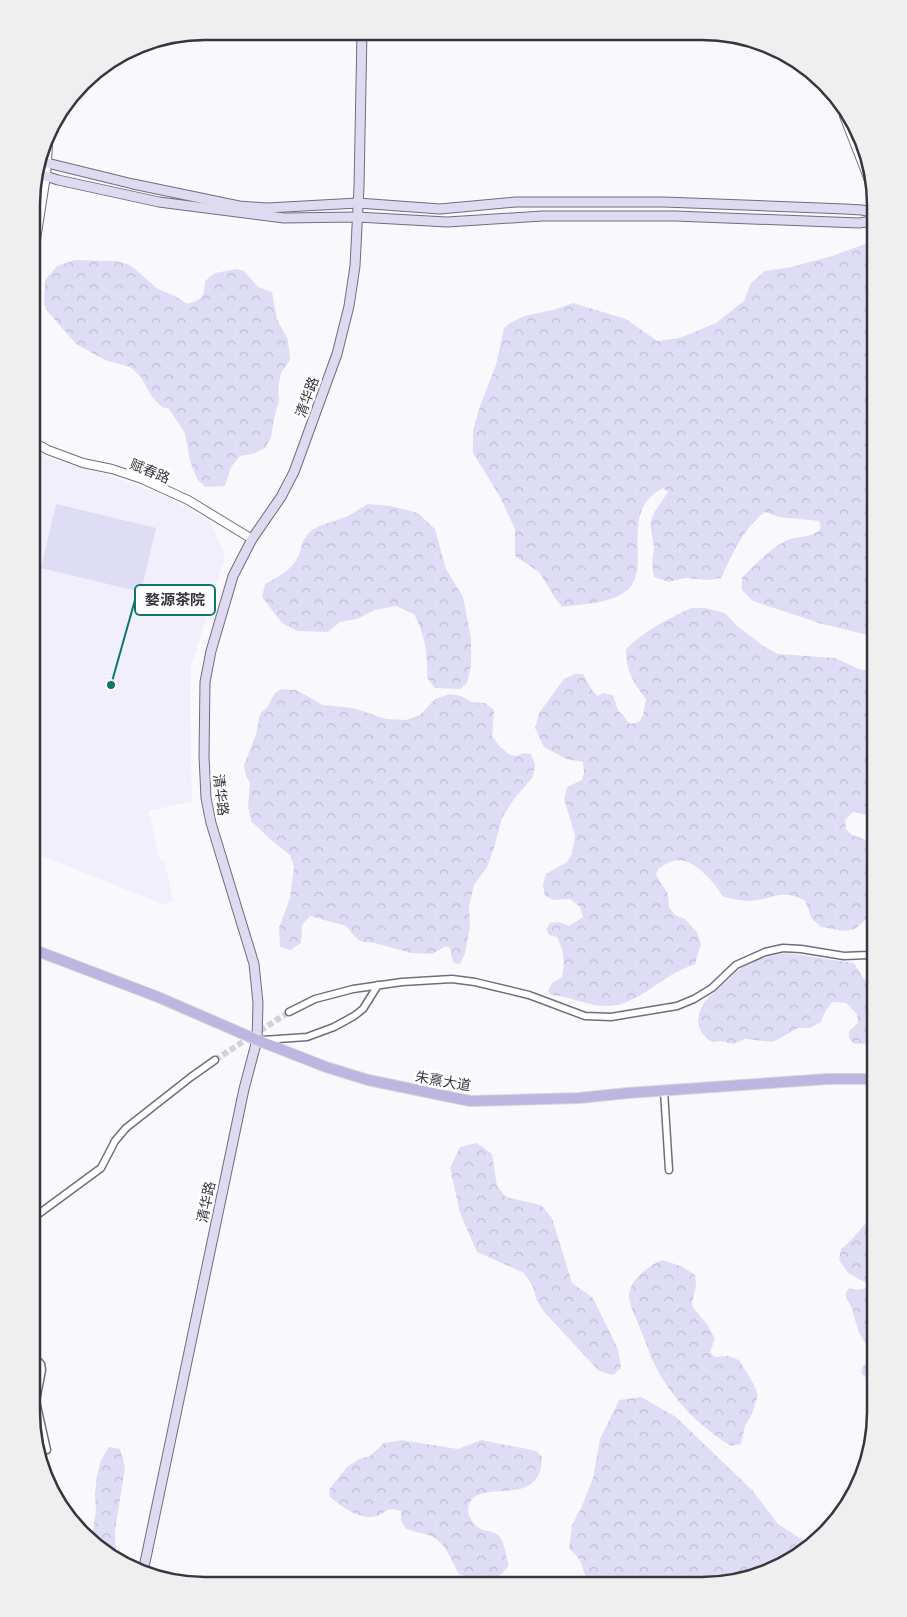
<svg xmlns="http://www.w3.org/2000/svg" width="907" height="1617" font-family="'Noto Sans','Noto Sans SC',sans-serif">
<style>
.built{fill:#f0effb}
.forest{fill:url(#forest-crowns)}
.pitch{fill:#dfddf6}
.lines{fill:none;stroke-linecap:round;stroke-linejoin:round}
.minor-tunnel{stroke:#d2d2d7;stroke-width:6;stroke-dasharray:6 3;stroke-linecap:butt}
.minor-casing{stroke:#6f6d80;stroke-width:9}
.tertiary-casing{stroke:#6f6d80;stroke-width:10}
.secondary-casing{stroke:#6f6d80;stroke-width:11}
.primary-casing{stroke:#d7d7d9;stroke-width:12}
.minor{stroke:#fff;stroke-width:6}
.tertiary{stroke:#fff;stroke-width:8}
.secondary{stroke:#dedaf0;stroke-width:9}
.primary{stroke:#bcb6e1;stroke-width:10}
.labels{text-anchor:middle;stroke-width:5;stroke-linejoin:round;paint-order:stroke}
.street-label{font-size:14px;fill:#37363f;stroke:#fff}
.rim{fill:none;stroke:#37363f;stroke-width:2.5}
.leader{fill:none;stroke:#0f766e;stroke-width:2}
.callout-dot{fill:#0f766e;stroke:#fff;stroke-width:2}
.callout{fill:#fff;stroke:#0f766e;stroke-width:2}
.callout-label{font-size:15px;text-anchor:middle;font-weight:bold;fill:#37363f}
</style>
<defs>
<pattern id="forest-crowns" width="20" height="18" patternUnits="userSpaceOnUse" patternTransform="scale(1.25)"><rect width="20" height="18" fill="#dfddf6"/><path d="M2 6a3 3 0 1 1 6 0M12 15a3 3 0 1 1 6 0" fill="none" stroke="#c0bed4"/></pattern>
</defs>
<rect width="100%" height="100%" fill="#f9f9fd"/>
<path class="built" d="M 32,452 L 51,459 L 115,477 L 169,498 L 210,521 L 225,556 L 191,667 L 190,703 L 192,801 L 149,811 L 160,860 L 165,862 L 173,901 L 164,905 L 32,852 Z"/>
<g class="forest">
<path d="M 876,240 L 876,637 L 822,624 L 753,601 L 742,590 L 742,578 C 754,565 772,547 788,540 C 800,535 812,539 821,528 L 819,521 L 779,517 L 765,512 C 743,528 733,554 721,578 L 709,580 L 685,578 L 669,582 L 654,577 L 652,564 L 654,547 L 650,523 L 655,511 L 668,492 L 663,488 C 614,513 658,574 622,594 C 605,604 581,604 562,607 L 555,598 L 539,572 L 515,556 L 515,529 L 499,495 L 473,453 L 473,430 L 480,406 L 496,365 L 504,328 L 510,323 L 524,316 L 553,310 L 573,303 L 626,319 L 657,341 L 680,338 L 716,323 L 744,301 L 751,283 L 765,271 L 791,267 L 832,256 Z"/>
<path d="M 75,260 L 116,261 L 130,265 L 158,289 L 177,297 L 187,304 C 203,299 204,298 205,281 L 215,273 L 236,269 L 244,271 L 258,287 L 272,292 L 277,319 L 288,340 L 290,360 L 281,373 L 278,389 L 279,400 L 275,414 L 271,438 L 265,448 L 253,454 L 240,456 L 231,467 L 225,486 L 205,487 L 197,479 L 190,461 L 185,433 L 169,409 L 162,407 L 152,397 L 141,377 L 130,367 L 105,360 L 76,344 L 48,312 L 44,304 L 45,280 L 57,266 Z"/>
<path d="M 368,504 L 391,506 L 418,513 L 435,529 L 446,569 L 463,597 L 471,638 L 471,665 L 467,683 L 460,689 L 435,688 L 427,678 C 428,653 425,636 414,614 L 396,606 L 375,610 L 357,619 L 340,622 L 328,632 L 297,631 L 282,623 L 262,597 L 265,584 C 276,578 292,570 298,557 C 302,548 301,540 309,533 C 317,525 330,523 340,519 C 350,516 359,509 368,504 Z"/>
<path d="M 691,608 L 705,608 L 725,613 L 737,626 L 765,647 L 778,654 L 835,658 L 859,669 L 876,673 L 876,817 L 853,812 L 845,820 L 846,829 L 852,835 L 864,839 L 876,850 L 876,911 L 855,929 L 845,931 L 821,927 L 812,919 L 805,901 C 780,887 771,901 748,901 C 740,901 732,898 724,897 C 714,883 693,855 673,861 C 668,862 663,866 659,868 L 656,875 L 668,894 L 669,907 L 675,915 L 685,919 L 697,932 L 701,944 L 695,964 C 689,966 683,969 677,972 C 654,984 631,1008 604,1006 C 585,1005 569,996 551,995 L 548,991 L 552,983 L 562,977 C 565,963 564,950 557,937 L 549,935 L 546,929 L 550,923 L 559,922 L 569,926 L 583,917 L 580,907 L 570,899 L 554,900 L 545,896 L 543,885 L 546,874 L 567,862 L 572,854 L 575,835 L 564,799 L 567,787 L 582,780 L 584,772 L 583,762 L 566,759 L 544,747 L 535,728 L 539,713 L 564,679 L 575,674 L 583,674 L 592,690 L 598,696 L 603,693 L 613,695 L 618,710 L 630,724 L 639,722 L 643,715 L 646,699 C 633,682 626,671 626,649 C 647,629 666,620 691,608 Z"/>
<path d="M 281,689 L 296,690 L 323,705 L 353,708 L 386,719 L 406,720 L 420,715 L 435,699 L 450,694 L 461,696 L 472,702 L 485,703 L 494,710 L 492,736 L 500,747 L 510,755 L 517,756 L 523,753 L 531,754 L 535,765 L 533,777 L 514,799 L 502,818 L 494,848 L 487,867 L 474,885 L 469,906 L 470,927 L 465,954 L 460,964 L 453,963 L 450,948 L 446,946 L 432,954 L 411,953 L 375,943 L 362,942 L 354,936 L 346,926 L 310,916 L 302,925 L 301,943 L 290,950 L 280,947 L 279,928 L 290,898 L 294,867 L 290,855 L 272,841 L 251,821 L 248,806 L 250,783 L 246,776 L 244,765 L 256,734 L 260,714 L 268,706 L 274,694 Z"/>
<path d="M 787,953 L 854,963 L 863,978 L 870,982 L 875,980 L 875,1043 L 854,1044 L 849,1038 L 849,1031 L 858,1023 L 857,1014 L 846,1003 L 832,1002 L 825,1012 L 821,1022 L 810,1028 L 798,1028 L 773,1042 L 745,1039 L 733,1044 L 721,1041 L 713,1042 C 696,1033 694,1018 705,1001 L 742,967 L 768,956 Z"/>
<path d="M 477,1143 L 492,1154 L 497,1186 L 506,1197 L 541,1205 L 552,1218 L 572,1283 L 593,1298 L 618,1349 L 621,1368 L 613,1375 L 599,1371 L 545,1313 L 537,1301 L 533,1287 L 524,1273 L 477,1252 L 460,1213 L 450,1168 L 460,1147 Z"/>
<path d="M 875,1212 L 875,1386 L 861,1373 L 862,1367 L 868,1361 L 870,1349 C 860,1338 857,1327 853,1313 C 852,1306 847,1301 845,1294 L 849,1288 L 859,1290 L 866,1288 L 866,1283 L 848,1273 L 839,1260 L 841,1249 L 852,1239 Z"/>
<path d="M 662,1260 L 681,1266 L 695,1275 C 698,1289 693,1292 692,1306 L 707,1324 L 715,1339 L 710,1352 L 715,1357 L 728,1356 L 739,1360 L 753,1383 L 758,1395 L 752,1414 L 745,1426 L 741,1444 L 731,1446 C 698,1426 668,1395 652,1359 C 648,1350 645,1340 641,1331 C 637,1319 629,1307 629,1295 C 630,1279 649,1266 662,1260 Z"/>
<path d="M 641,1397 L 676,1417 L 752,1490 L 778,1524 L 812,1546 L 807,1550 L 758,1576 L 702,1586 L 587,1585 C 584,1570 582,1558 569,1549 L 572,1525 L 582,1506 L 593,1478 L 600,1439 L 619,1400 Z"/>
<path d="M 401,1440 L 458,1449 L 481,1440 L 537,1451 L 542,1457 C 541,1510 484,1478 470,1502 C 464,1512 473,1526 483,1530 C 489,1532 495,1531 500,1537 C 505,1544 506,1557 509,1566 C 506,1568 503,1573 500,1575 C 488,1583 471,1578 459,1574 C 451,1560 445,1540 428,1535 C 420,1532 413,1532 405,1528 L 401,1520 L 401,1511 C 384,1505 385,1517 371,1517 C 357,1518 339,1505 329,1496 L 330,1488 L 347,1467 L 359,1459 L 370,1456 L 384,1443 Z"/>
<path d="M 109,1447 L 120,1449 L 125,1467 L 115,1531 L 116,1560 L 91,1543 L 86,1536 L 93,1531 L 96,1511 L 95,1494 L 97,1476 L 101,1460 Z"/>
</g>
<path class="pitch" d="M 56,504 L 156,528 L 141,592 L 41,568 Z"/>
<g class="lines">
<path class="minor-tunnel" d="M 215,1060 L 289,1012"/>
<defs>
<g id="minor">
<path d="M 289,1012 L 315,999 L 353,989 L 402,982 L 452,979 L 475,982 L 529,995 L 585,1016 L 611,1017 L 677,1006 L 694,999 L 712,988 L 736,965 L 765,952 L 783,948 L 801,949 L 844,956 L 868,955 L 876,951"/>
<path d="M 263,1040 L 307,1037 L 334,1027 L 354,1016 L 363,1009 L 378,985"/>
<path d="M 664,1091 L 669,1170"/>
<path d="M 31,1221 L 33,1218 L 101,1168 L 115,1141 L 126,1128 L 191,1077 L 215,1060"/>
<path d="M 31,1353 L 41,1364 L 42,1370 L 36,1401 L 47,1450"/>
</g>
<g id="tertiary">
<path d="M 844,116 L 874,193"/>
<path d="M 33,259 L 46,176 L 49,128"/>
<path d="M 32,441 L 48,450 L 83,463 L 112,469 L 142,479 L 188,500 L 252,539"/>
</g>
<g id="secondary">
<path d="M 39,161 L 133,184 L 239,206 L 267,208 L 358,203 L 440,209 L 516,202 L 664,202 L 845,209 L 862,210 L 876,213"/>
<path d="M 36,173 L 58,180 L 159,202 L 284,218 L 357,217 L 447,222 L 542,216 L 675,216 L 859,223 L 872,221 L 876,219"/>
<path d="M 143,1572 L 244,1089 L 257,1040 L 258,1003 L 254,964 L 211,823 L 206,798 L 204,756 L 205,682 L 211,651 L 233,576 L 252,539 L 281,497 L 294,472 L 337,354 L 349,306 L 355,266 L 359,187 L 362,32"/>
</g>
<path id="primary" d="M 32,949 L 158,997 L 257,1040 L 326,1067 L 368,1080 L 470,1101 L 579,1098 L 628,1093 L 827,1079 L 875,1079"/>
</defs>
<use href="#minor" class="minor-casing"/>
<use href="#tertiary" class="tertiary-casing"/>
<use href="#secondary" class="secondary-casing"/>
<use href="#primary" class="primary-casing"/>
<use href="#minor" class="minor"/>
<use href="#tertiary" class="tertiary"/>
<use href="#secondary" class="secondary"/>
<use href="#primary" class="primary"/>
</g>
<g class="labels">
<g class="street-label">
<text transform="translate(307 397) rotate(-70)" y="5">清华路</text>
<text transform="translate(150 471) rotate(22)" y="5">赋春路</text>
<text transform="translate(221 795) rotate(83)" y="5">清华路</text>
<text transform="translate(443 1081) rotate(10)" y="5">朱熹大道</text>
<text transform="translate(206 1202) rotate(-78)" y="5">清华路</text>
</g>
</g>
<path d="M0 0H907V1617H0ZM205 40H702A165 165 0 0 1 867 205V1412A165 165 0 0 1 702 1577H205A165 165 0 0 1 40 1412V205A165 165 0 0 1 205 40Z" fill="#efeff0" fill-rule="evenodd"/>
<path class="rim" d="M205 40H702A165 165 0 0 1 867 205V1412A165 165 0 0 1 702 1577H205A165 165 0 0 1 40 1412V205A165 165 0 0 1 205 40Z"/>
<path class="leader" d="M111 685L135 600"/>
<circle class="callout-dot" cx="111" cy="685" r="5"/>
<rect class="callout" x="135" y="585" width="80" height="30" rx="5"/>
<g class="callout-label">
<text x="175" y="605">婺源茶院</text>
</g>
</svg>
